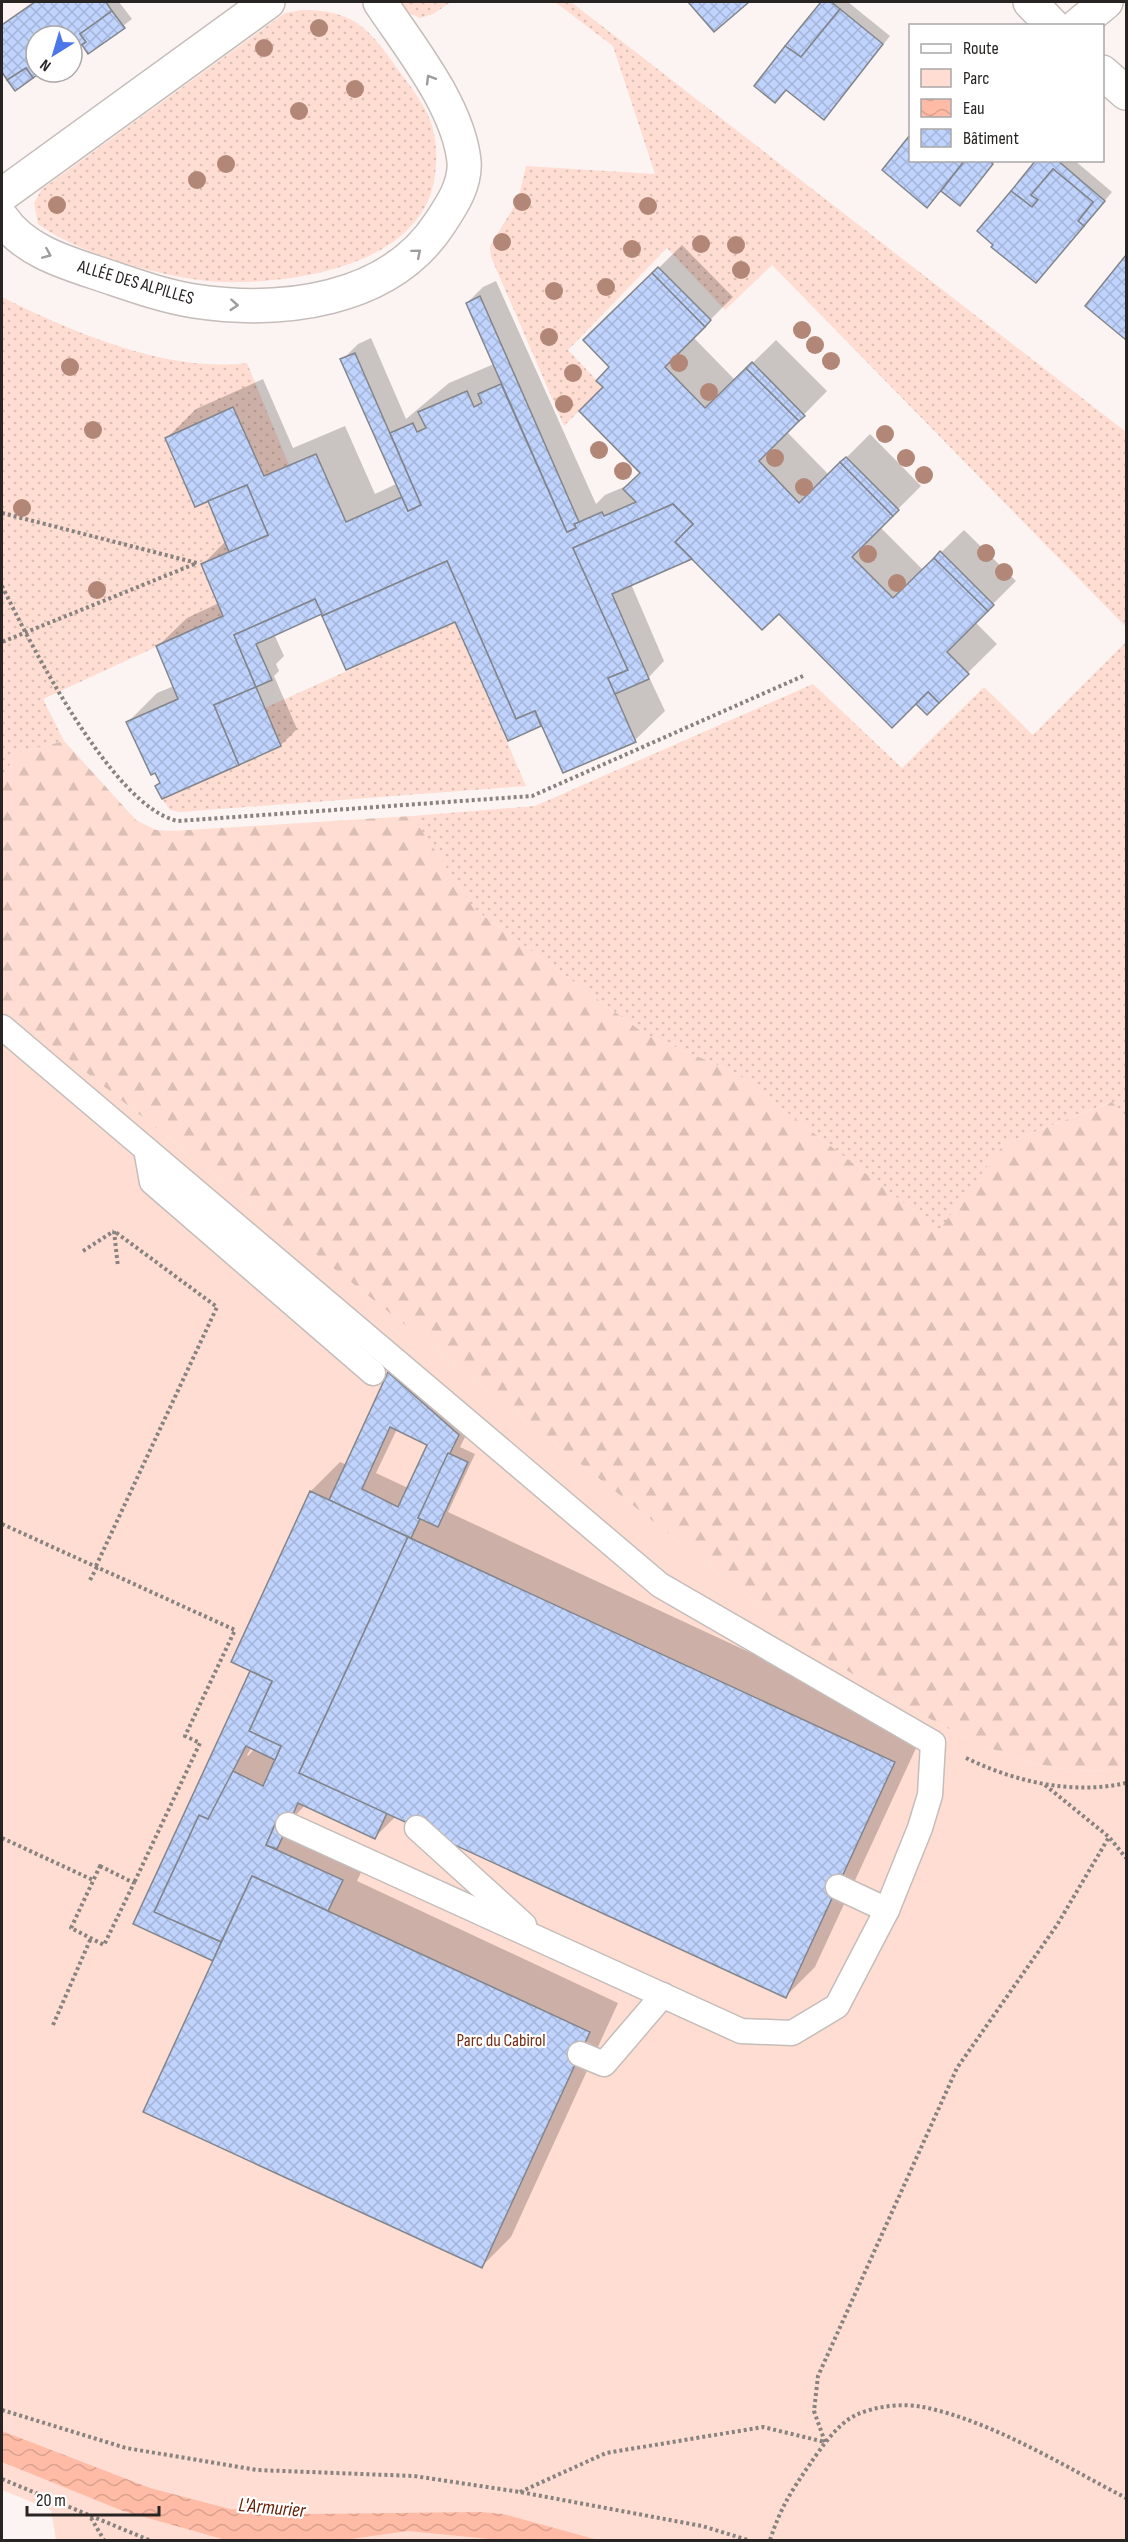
<svg xmlns="http://www.w3.org/2000/svg" width="1128" height="2542" font-family="'Sofia Sans Condensed',sans-serif">
<style>
.grass{fill:url(#grass-dots)}
.forest{fill:url(#forest-firs)}
.park{fill:#ffddd2}
.water{fill:url(#water-waves)}
.shadow{fill:#0003;fill-rule:evenodd}
.building{fill:url(#building-cross-hatch);stroke:#83858b;stroke-width:1.5;fill-rule:evenodd}
.lines{fill:none;stroke-linecap:round;stroke-linejoin:round}
.service-casing{stroke:#c5bdba;stroke-width:27}
.minor-casing{stroke:#c5bdba;stroke-width:36}
.path{stroke:#888381;stroke-width:4;stroke-dasharray:3 3;stroke-linecap:butt}
.service{stroke:#fff;stroke-width:24}
.minor{stroke:#fff;stroke-width:33}
.tree{fill:#b28778}
.oneway{stroke:#9e9c9c}
.labels{text-anchor:middle;stroke-width:4.5;stroke-linejoin:round;paint-order:stroke}
.street-label{font-size:18px;fill:#272423;stroke:#fff}
.park-label{font-size:18px;fill:#752d15;stroke:#fff}
.water-label{font-size:20px;font-style:italic;fill:#6a2209;stroke:#fff}
</style>
<defs>
<pattern id="grass-dots" width="8" height="8" patternUnits="userSpaceOnUse" patternTransform="scale(1.5)"><rect width="8" height="8" fill="#ffddd2"/><path d="M2 2h.1M6 6h.1" fill="none" stroke="#dbbeb4" stroke-width="1.8" stroke-linecap="round"/></pattern>
<pattern id="forest-firs" width="22" height="20" patternUnits="userSpaceOnUse" patternTransform="scale(1.5)"><rect width="22" height="20" fill="#ffddd2"/><path d="M5 1l3.5 6h-7zM16 11l3.5 6h-7z" fill="#dbbeb4"/></pattern>
<pattern id="water-waves" width="16" height="10" patternUnits="userSpaceOnUse" patternTransform="scale(1.5)"><rect width="16" height="10" fill="#ffbba6"/><path d="M0 5q4-4 8 0t8 0" fill="none" stroke="#dba18f"/></pattern>
<pattern id="building-cross-hatch" width="8" height="8" patternUnits="userSpaceOnUse" patternTransform="scale(1.5)"><rect width="8" height="8" fill="#bfd3fd"/><path d="M0 0l8 8M0 8l8-8" fill="none" stroke="#a4b5d9"/></pattern>
</defs>
<rect width="100%" height="100%" fill="#fcf4f2"/>
<g class="grass">
<path d="M 399,2 L 451,2 L 433,14 L 420,18 L 407,12 Z"/>
<path d="M 555,2 L 571,2 L 1126,432 L 1126,627 L 772,265 L 725,310 L 667,248 L 568,350 L 603,387 L 564,426 L 491,257 L 490,246 L 518,200 L 526,166 L 655,174 L 613,46 Z"/>
<path d="M 302,10 C 356,10 370,30 399,71 C 408,83 418,96 425,109 C 436,129 438,153 435,175 C 424,265 295,284 223,282 C 173,281 78,254 38,224 L 34,203 L 42,189 L 285,13 Z"/>
<path d="M 2,297 C 72,332 167,373 247,363 L 289,465 L 264,476 L 233,407 L 165,438 L 195,507 L 208,501 L 229,552 L 201,564 L 223,616 L 43,699 L 64,741 L 18,753 L 2,776 Z"/>
<path d="M 455,622 L 526,786 L 180,812 L 170,810 L 162,799 L 281,747 L 265,708 Z"/>
<path d="M 1126,642 L 1126,1117 L 1111,1102 L 1004,1144 L 940,1231 L 736,1073 L 645,1034 L 474,909 L 412,816 L 535,806 L 813,684 L 902,768 L 984,687 L 1033,735 Z"/>
</g>
<path class="forest" d="M 64,741 L 136,820 L 156,830 L 173,831 L 412,816 L 474,909 L 645,1034 L 736,1073 L 939,1230 L 1004,1144 L 1112,1102 L 1126,1117 L 1126,1767 C 1023,1789 914,1708 828,1660 L 2,1006 L 2,776 L 18,753 Z"/>
<path class="park" d="M 2,1006 L 828,1660 C 914,1708 1023,1789 1126,1767 L 1126,2540 L 56,2540 L 51,2510 L 2,2490 Z"/>
<path class="water" d="M 2,2431 L 150,2488 L 230,2509 L 311,2514 L 481,2512 L 503,2514 L 598,2540 L 500,2540 L 408,2531 L 344,2540 L 226,2540 L 123,2511 L 2,2462 Z"/>
<g class="shadow">
<path d="M 33,2 L 119,2 L 132,19 L 89,52 L 82,43 L 72,50 L 72,36 L 36,36 L 36,72 L 39,72 L 15,88 L 2,70 L 2,24 Z"/>
<path d="M 690,2 L 746,2 L 714,30 Z"/>
<path d="M 823,2 L 848,2 L 890,36 L 831,110 L 787,88 L 775,101 L 756,85 Z"/>
<path d="M 910,138 L 910,160 L 996,160 L 959,204 L 942,189 L 884,170 Z"/>
<path d="M 1038,160 L 1074,160 L 1112,192 L 1044,273 Z"/>
<path d="M 682,245 L 733,297 L 693,337 L 735,380 L 776,340 L 827,391 L 787,432 L 829,475 L 870,434 L 921,486 L 880,527 L 923,570 L 964,530 L 1016,581 L 975,622 L 997,644 L 927,713 L 916,702 L 692,557 L 631,584 L 664,661 L 649,677 L 665,711 L 635,740 L 564,771 L 542,723 L 508,739 L 456,620 L 322,612 L 274,634 L 284,656 L 276,664 L 279,671 L 274,676 L 297,729 L 281,745 L 161,782 L 128,722 L 157,693 L 174,686 L 157,647 L 187,618 L 219,603 L 203,564 L 226,541 L 209,500 L 167,438 L 196,409 L 263,379 L 293,448 L 345,426 L 375,494 L 396,484 L 342,360 L 358,344 L 371,338 L 406,419 L 449,383 L 494,364 L 467,303 L 483,287 L 496,281 L 596,504 L 605,495 L 631,484 L 642,473 L 605,387 L 611,367 L 586,340 Z"/>
<path d="M 1126,257 L 1126,338 L 1087,305 Z"/>
<path d="M 405,1357 L 474,1419 L 460,1447 L 475,1454 L 448,1512 L 923,1733 L 815,1967 L 786,1996 L 396,1816 L 375,1837 L 305,1805 L 295,1816 L 371,1851 L 357,1881 L 618,2003 L 511,2237 L 482,2266 L 215,1960 L 135,1923 L 252,1670 L 233,1662 L 311,1491 L 340,1462 L 347,1465 L 389,1373 ZM 397,1429 L 429,1444 L 408,1488 L 376,1473 ZM 252,1747 L 255,1748 L 248,1756 L 247,1755 Z"/>
</g>
<g class="building">
<path d="M 35,2 L 106,2 L 112,11 L 80,34 L 86,42 L 72,51 L 72,36 L 36,36 L 36,72 L 41,72 L 33,78 L 26,68 L 7,80 L 2,72 L 2,25 Z"/>
<path d="M 688,2 L 749,2 L 714,32 Z"/>
<path d="M 821,2 L 831,2 L 840,9 L 801,57 L 785,46 Z"/>
<path d="M 840,9 L 883,44 L 824,120 L 786,90 L 775,103 L 754,86 L 785,46 L 801,57 Z"/>
<path d="M 112,11 L 125,28 L 88,54 L 82,45 L 86,42 L 80,34 Z"/>
<path d="M 26,68 L 33,78 L 15,91 L 7,80 Z"/>
<path d="M 910,135 L 910,160 L 965,160 L 927,208 L 882,170 Z"/>
<path d="M 965,160 L 989,160 L 993,164 L 960,206 L 941,191 Z"/>
<path d="M 1036,160 L 1057,160 L 1105,201 L 1084,226 L 1078,221 L 1093,202 L 1053,169 L 1031,195 L 1038,200 L 1032,207 L 1011,191 Z"/>
<path d="M 1053,169 L 1093,202 L 1078,221 L 1084,226 L 1036,283 L 991,247 L 993,245 L 977,231 L 1011,191 L 1032,207 L 1038,200 L 1031,195 Z"/>
<path d="M 1126,255 L 1126,340 L 1085,306 Z"/>
<path d="M 658,267 L 711,320 L 705,327 L 652,273 Z"/>
<path d="M 652,273 L 705,327 L 665,367 L 705,408 L 746,368 L 799,421 L 759,461 L 799,503 L 840,462 L 893,516 L 852,557 L 893,598 L 934,558 L 988,611 L 947,652 L 969,674 L 939,703 L 928,692 L 892,728 L 779,614 L 762,630 L 675,542 L 693,524 L 673,504 L 573,548 L 628,670 L 608,678 L 636,742 L 563,773 L 535,711 L 516,719 L 447,561 L 322,616 L 315,599 L 234,635 L 256,687 L 214,705 L 239,765 L 162,799 L 155,786 L 160,783 L 155,773 L 151,775 L 126,722 L 178,699 L 156,646 L 223,616 L 201,564 L 268,535 L 247,485 L 195,507 L 165,438 L 233,407 L 264,476 L 316,454 L 346,522 L 402,497 L 408,511 L 421,505 L 390,433 L 413,423 L 417,432 L 426,428 L 418,412 L 467,391 L 474,407 L 482,403 L 478,394 L 501,384 L 567,532 L 576,528 L 574,524 L 579,522 L 602,512 L 604,516 L 636,502 L 623,489 L 640,473 L 579,411 L 603,387 L 596,381 L 609,367 L 583,340 Z"/>
<path d="M 480,296 L 579,522 L 574,524 L 576,528 L 567,532 L 466,303 Z"/>
<path d="M 355,353 L 421,505 L 408,511 L 340,359 Z"/>
<path d="M 752,362 L 805,416 L 799,421 L 746,368 Z"/>
<path d="M 846,457 L 899,510 L 893,516 L 840,462 Z"/>
<path d="M 247,485 L 268,535 L 229,552 L 208,501 Z"/>
<path d="M 673,504 L 693,524 L 675,542 L 692,559 L 612,594 L 649,679 L 615,694 L 608,678 L 628,670 L 573,548 Z"/>
<path d="M 940,551 L 994,605 L 988,611 L 934,558 Z"/>
<path d="M 447,561 L 516,719 L 535,711 L 541,726 L 508,741 L 455,622 L 346,670 L 322,616 Z"/>
<path d="M 315,599 L 322,614 L 256,644 L 272,680 L 256,687 L 234,635 Z"/>
<path d="M 256,687 L 281,746 L 239,765 L 214,705 Z"/>
<path d="M 928,692 L 939,703 L 927,715 L 916,704 Z"/>
<path d="M 388,1372 L 459,1435 L 418,1518 L 420,1519 L 411,1538 L 329,1500 ZM 390,1427 L 427,1445 L 398,1507 L 362,1489 Z"/>
<path d="M 448,1453 L 468,1462 L 438,1527 L 418,1518 Z"/>
<path d="M 310,1491 L 408,1537 L 299,1773 L 387,1813 L 375,1839 L 298,1803 L 288,1825 L 277,1820 L 266,1845 L 343,1880 L 328,1911 L 252,1876 L 221,1942 L 154,1912 L 199,1815 L 208,1819 L 231,1770 L 263,1786 L 281,1746 L 249,1731 L 272,1681 L 231,1662 Z"/>
<path d="M 408,1537 L 895,1762 L 786,1998 L 299,1773 Z"/>
<path d="M 250,1671 L 272,1681 L 249,1731 L 281,1746 L 275,1760 L 246,1746 L 208,1819 L 199,1815 L 154,1912 L 221,1942 L 213,1961 L 133,1924 Z"/>
<path d="M 277,1820 L 288,1825 L 277,1849 L 266,1845 Z"/>
<path d="M 252,1876 L 590,2032 L 482,2268 L 143,2112 Z"/>
</g>
<g class="lines">
<defs>
<g id="service">
<path d="M 2,1027 L 660,1585 L 933,1743 L 930,1795 L 920,1828 L 887,1910 L 837,2006 L 792,2033 L 741,2031 L 288,1825"/>
<path d="M 146,1149 L 152,1182 L 373,1373"/>
<path d="M 417,1828 L 524,1925"/>
<path d="M 838,1887 L 887,1910"/>
<path d="M 580,2054 L 604,2064 L 663,1995"/>
</g>
<g id="minor">
<path d="M 1030,2 L 1053,26"/>
<path d="M 1077,26 L 1106,2"/>
<path d="M 1102,72 L 1126,93"/>
<path d="M 2,195 L 268,2"/>
<path d="M 2,218 C 24,251 67,263 103,275 C 133,285 163,296 194,301 C 281,314 389,302 440,223 C 452,205 466,184 464,161 C 458,106 410,47 380,2"/>
</g>
</defs>
<use href="#service" class="service-casing"/>
<use href="#minor" class="minor-casing"/>
<g class="path">
<path d="M 2,513 L 197,563 L 2,642"/>
<path d="M 2,586 C 30,643 113,808 178,821 L 532,796 L 803,676"/>
<path d="M 83,1251 L 114,1231"/>
<path d="M 2,1524 L 235,1630 L 185,1736 L 200,1743 L 134,1883"/>
<path d="M 96,1566 L 217,1307 L 114,1231 L 118,1267"/>
<path d="M 90,1580 L 97,1567"/>
<path d="M 966,1758 C 1016,1782 1072,1795 1126,1783"/>
<path d="M 1045,1785 L 1109,1837 L 1126,1858"/>
<path d="M 2,1838 L 93,1880"/>
<path d="M 100,1866 L 134,1883 L 104,1945 L 71,1928 Z"/>
<path d="M 53,2025 L 91,1938"/>
<path d="M 2,2410 L 126,2448 L 257,2470 L 414,2476 L 520,2492 L 702,2526 L 748,2540"/>
<path d="M 825,2442 L 814,2411 L 818,2376 L 957,2068 L 1057,1925 L 1109,1837"/>
<path d="M 2,2479 L 149,2540"/>
<path d="M 520,2492 L 606,2453 L 763,2427 L 825,2442"/>
<path d="M 91,2518 L 104,2540"/>
<path d="M 770,2540 C 781,2507 790,2493 810,2464 C 821,2448 837,2424 856,2415 C 875,2406 903,2403 923,2407 C 992,2421 1064,2466 1126,2498"/>
</g>
<use href="#service" class="service"/>
<use href="#minor" class="minor"/>
</g>
<g class="tree">
<circle cx="319" cy="28" r="9"/>
<circle cx="264" cy="48" r="9"/>
<circle cx="355" cy="89" r="9"/>
<circle cx="299" cy="111" r="9"/>
<circle cx="226" cy="164" r="9"/>
<circle cx="197" cy="180" r="9"/>
<circle cx="522" cy="202" r="9"/>
<circle cx="57" cy="205" r="9"/>
<circle cx="648" cy="206" r="9"/>
<circle cx="502" cy="242" r="9"/>
<circle cx="701" cy="244" r="9"/>
<circle cx="736" cy="245" r="9"/>
<circle cx="632" cy="249" r="9"/>
<circle cx="741" cy="270" r="9"/>
<circle cx="606" cy="287" r="9"/>
<circle cx="554" cy="291" r="9"/>
<circle cx="802" cy="330" r="9"/>
<circle cx="549" cy="337" r="9"/>
<circle cx="815" cy="345" r="9"/>
<circle cx="831" cy="361" r="9"/>
<circle cx="679" cy="363" r="9"/>
<circle cx="70" cy="367" r="9"/>
<circle cx="573" cy="373" r="9"/>
<circle cx="709" cy="392" r="9"/>
<circle cx="564" cy="404" r="9"/>
<circle cx="93" cy="430" r="9"/>
<circle cx="885" cy="434" r="9"/>
<circle cx="599" cy="450" r="9"/>
<circle cx="775" cy="458" r="9"/>
<circle cx="906" cy="458" r="9"/>
<circle cx="623" cy="471" r="9"/>
<circle cx="924" cy="475" r="9"/>
<circle cx="804" cy="487" r="9"/>
<circle cx="22" cy="508" r="9"/>
<circle cx="986" cy="553" r="9"/>
<circle cx="868" cy="554" r="9"/>
<circle cx="1004" cy="572" r="9"/>
<circle cx="897" cy="583" r="9"/>
<circle cx="97" cy="590" r="9"/>
</g>
<defs><path id="oneway-chevron" d="M-2-3.5L2.5 0L-2 3.5" fill="none" stroke-width="1.6" stroke-linecap="round" stroke-linejoin="round" transform="scale(1.5)"/></defs>
<g class="oneway">
<use href="#oneway-chevron" transform="translate(430 79) rotate(-121)"/>
<use href="#oneway-chevron" transform="translate(417 253) rotate(-40)"/>
<use href="#oneway-chevron" transform="translate(47 254) rotate(23)"/>
<use href="#oneway-chevron" transform="translate(234 305) rotate(4)"/>
</g>
<g class="labels">
<g class="street-label">
<text transform="translate(136 282) rotate(16)" y="6">ALLÉE DES ALPILLES</text>
</g>
<g class="park-label">
<text x="501" y="2046">Parc du Cabirol</text>
</g>
<g class="water-label">
<text transform="translate(272 2507) rotate(5)" y="7">L'Armurier</text>
</g>
</g>
<rect width="1128" height="2542" fill="none" stroke="#272423" stroke-width="6"/>
<rect x="909" y="24" width="195" height="138" fill="#ffffff" stroke="#a9a7a7" stroke-width="1.5"/>
<rect x="921" y="44" width="30" height="9" fill="#ffffff" stroke="#a9a7a7" stroke-width="1.5"/>
<text x="963" y="54" font-size="18" fill="#272423">Route</text>
<rect x="921" y="69" width="30" height="18" fill="#ffddd2" stroke="#a9a7a7" stroke-width="1.5"/>
<text x="963" y="84" font-size="18" fill="#272423">Parc</text>
<rect x="921" y="99" width="30" height="18" fill="url(#water-waves)" stroke="#a9a7a7" stroke-width="1.5"/>
<text x="963" y="114" font-size="18" fill="#272423">Eau</text>
<rect x="921" y="129" width="30" height="18" fill="url(#building-cross-hatch)" stroke="#a9a7a7" stroke-width="1.5"/>
<text x="963" y="144" font-size="18" fill="#272423">Bâtiment</text>
<g transform="translate(54 54) rotate(217)"><circle r="28" fill="#ffffff" stroke="#a9a7a7" stroke-width="1.5"/>
<path d="M0-4.5L10 22L0 15L-10 22Z" fill="#4b77e9"/>
<text y="-9" font-size="16" font-weight="bold" text-anchor="middle" fill="#272423">N</text>
</g>
<path d="M27 2506v9h132v-9" fill="none" stroke="#272423" stroke-width="3"/>
<text x="36" y="2506" font-size="18" fill="#272423" stroke="#ffffff" stroke-width="4.5" paint-order="stroke">20 m</text>
</svg>
